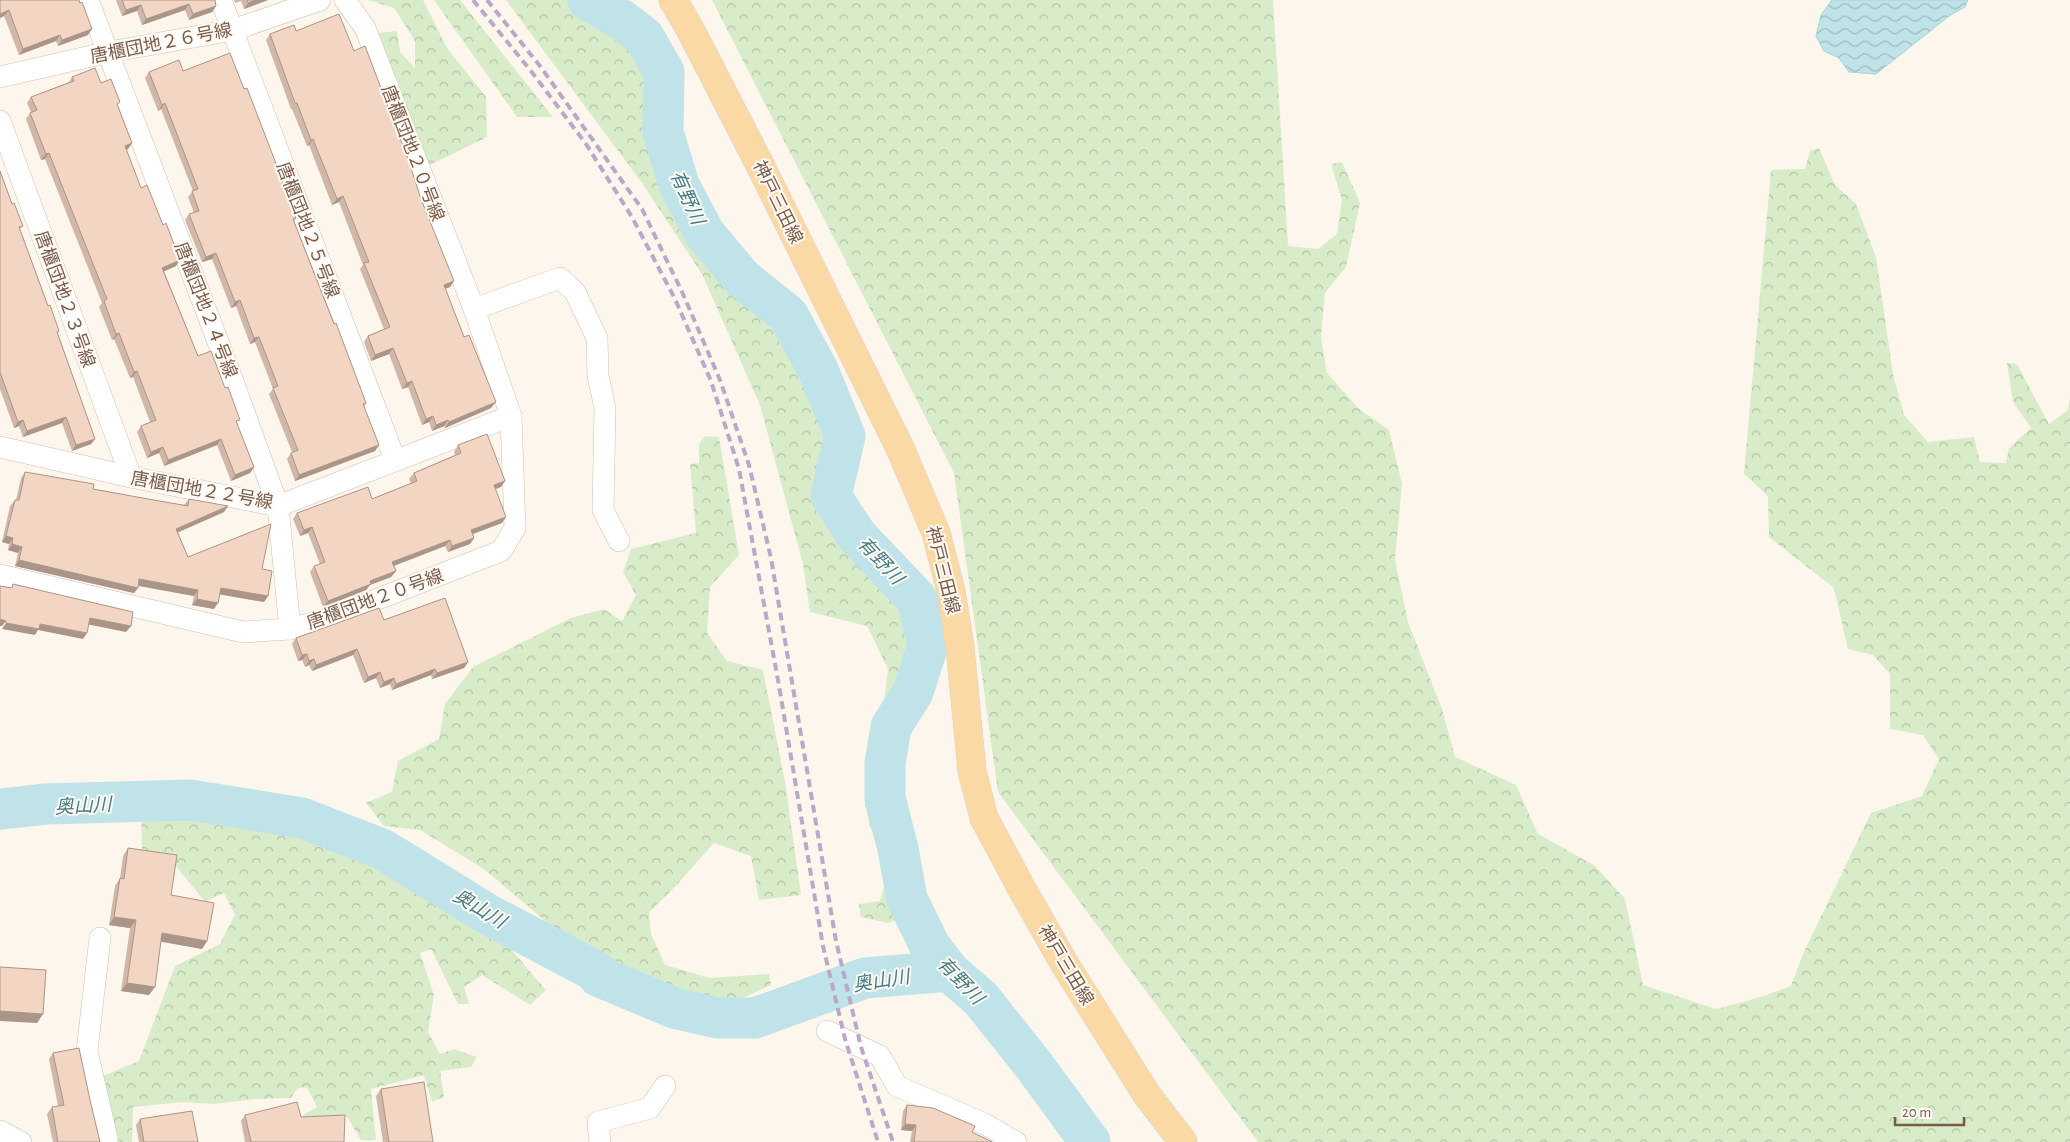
<svg xmlns="http://www.w3.org/2000/svg" width="2070" height="1142" font-family="'Alegreya Sans','Noto Sans JP',sans-serif">
<style>
.forest{fill:url(#forest-crowns)}
.water{fill:url(#water-waves);stroke:#a5d3da}
.lines{fill:none;stroke-linecap:round;stroke-linejoin:round}
.river{stroke:#bfe3e8;stroke-width:41}
.minor-casing{stroke:#d1beb0;stroke-width:22}
.primary-casing{stroke:#dad1cd;stroke-width:29}
.minor{stroke:#fff;stroke-width:21}
.primary{stroke:#fbd9a5;stroke-width:28}
.rail{stroke:#b9a8c9;stroke-width:4;stroke-dasharray:8 5;stroke-linecap:butt}
.wall{fill:#d1b7a8}
.shaded-wall{fill:#aa9588}
.building{fill:#f3d5c3;stroke:#aa9588}
.labels{text-anchor:middle;stroke-width:4;stroke-linejoin:round;paint-order:stroke}
.street-label{font-size:18px;fill:#7a5c4d;stroke:#fffaf3}
.water-label{font-size:19px;font-style:italic;fill:#437c86;stroke:#fffaf3}
</style>
<defs>
<pattern id="forest-crowns" width="20" height="18" patternUnits="userSpaceOnUse" patternTransform="scale(1.25)"><rect width="20" height="18" fill="#d8ecc9"/><path d="M2 6a3 3 0 1 1 6 0M12 15a3 3 0 1 1 6 0" fill="none" stroke="#b4c2a5"/></pattern>
<pattern id="water-waves" width="16" height="10" patternUnits="userSpaceOnUse" patternTransform="scale(1.25)"><rect width="16" height="10" fill="#bfe3e8"/><path d="M0 5q4-4 8 0t8 0" fill="none" stroke="#a0bbbe"/></pattern>
</defs>
<rect width="100%" height="100%" fill="#fdf6ec"/>
<g class="forest">
<path d="M 368,0 L 423,0 L 447,48 L 486,97 L 487,137 L 422,169 L 376,33 L 397,31 L 400,52 L 415,68 L 415,41 L 394,8 Z"/>
<path d="M 434,0 L 460,0 L 553,117 L 517,117 Z"/>
<path d="M 506,0 L 611,0 L 627,10 L 643,12 L 667,43 L 675,73 L 676,128 L 688,184 L 721,241 L 753,276 L 785,293 L 804,311 L 855,418 L 825,502 L 850,538 L 934,617 L 939,664 L 931,692 L 909,727 L 900,791 L 926,908 L 888,923 L 861,917 L 859,904 L 880,901 L 889,870 L 881,841 L 870,827 L 865,804 L 866,764 L 875,747 L 882,720 L 888,669 L 867,626 L 810,612 L 803,564 L 760,405 L 702,274 L 642,183 Z"/>
<path d="M 712,0 L 1273,0 L 1288,246 L 1318,249 L 1337,234 L 1342,200 L 1331,164 L 1342,162 L 1360,203 L 1346,267 L 1325,293 L 1321,337 L 1327,373 L 1359,409 L 1389,430 L 1402,484 L 1395,560 L 1408,622 L 1442,709 L 1455,757 L 1516,785 L 1538,834 L 1595,866 L 1625,899 L 1643,985 L 1716,1009 L 1761,997 L 1791,986 L 1803,954 L 1871,813 L 1922,796 L 1939,759 L 1923,735 L 1890,729 L 1890,674 L 1873,655 L 1848,649 L 1834,588 L 1769,537 L 1768,496 L 1744,474 L 1771,170 L 1805,169 L 1810,151 L 1819,148 L 1835,185 L 1856,204 L 1876,257 L 1893,374 L 1904,415 L 1928,442 L 1974,437 L 1980,462 L 2006,463 L 2009,448 L 2031,428 L 2013,402 L 2007,363 L 2017,364 L 2049,424 L 2068,410 L 2070,397 L 2070,1142 L 1258,1142 L 998,792 L 954,473 Z"/>
<path d="M 705,436 L 719,437 L 739,555 L 710,587 L 707,633 L 727,661 L 763,670 L 785,782 L 801,895 L 759,900 L 751,856 L 714,843 L 673,889 L 649,912 L 651,934 L 665,965 L 710,978 L 769,974 L 771,985 L 725,1006 L 644,990 L 601,956 L 558,932 L 484,869 L 420,830 L 384,826 L 366,803 L 392,792 L 398,761 L 439,739 L 445,704 L 473,667 L 571,618 L 604,609 L 622,621 L 636,595 L 623,572 L 631,549 L 696,533 L 690,464 L 699,463 L 699,444 Z"/>
<path d="M 163,794 L 275,812 L 364,840 L 509,947 L 546,990 L 530,1005 L 482,975 L 464,987 L 469,1004 L 458,1004 L 431,949 L 420,953 L 434,995 L 428,1032 L 440,1054 L 454,1049 L 477,1057 L 471,1067 L 440,1071 L 444,1097 L 432,1102 L 424,1075 L 371,1089 L 376,1140 L 361,1140 L 347,1117 L 307,1119 L 303,1115 L 317,1107 L 307,1087 L 298,1088 L 291,1098 L 256,1099 L 213,1104 L 183,1102 L 133,1107 L 132,1142 L 119,1142 L 102,1092 L 103,1076 L 139,1061 L 175,966 L 220,944 L 235,915 L 224,893 L 205,902 L 172,861 L 142,850 L 141,806 Z"/>
</g>
<path class="water" d="M 1832,0 L 1968,0 L 1965,7 L 1949,16 L 1876,74 L 1849,72 L 1839,58 L 1824,51 L 1816,36 L 1821,15 Z"/>
<g class="lines">
<g class="river">
<path d="M 588,0 L 622,20 L 644,37 L 664,72 L 663,132 L 679,185 L 705,234 L 743,279 L 788,315 L 818,370 L 845,436 L 831,496 L 857,536 L 917,599 L 928,645 L 913,692 L 891,727 L 885,764 L 885,798 L 898,849 L 907,899 L 930,946 L 949,971 L 981,999 L 1032,1063 L 1090,1142"/>
<path d="M 0,809 L 46,804 L 190,800 L 302,818 L 382,849 L 489,915 L 597,972 L 598,976 L 674,1008 L 718,1018 L 755,1018 L 865,978 L 949,971"/>
</g>
<defs>
<g id="minor">
<path d="M 88,0 L 231,376 L 278,506 L 290,629"/>
<path d="M 221,0 L 395,460"/>
<path d="M 0,77 L 109,52 L 233,30 L 320,0"/>
<path d="M 0,121 L 131,477"/>
<path d="M 474,309 L 560,278 L 575,292 L 597,338 L 598,376 L 605,408 L 603,510 L 619,541"/>
<path d="M 0,447 L 131,477 L 278,506 L 511,416"/>
<path d="M 0,575 L 243,632 L 290,629 L 324,620 L 501,551 L 515,528 L 511,416 L 474,309 L 365,28 L 345,0"/>
<path d="M 100,938 L 87,1051 L 107,1138 L 107,1142"/>
<path d="M 827,1031 L 880,1056 L 897,1086 L 985,1124 L 1016,1142"/>
<path d="M 0,1131 L 21,1142"/>
<path d="M 600,1142 L 598,1122 L 650,1108 L 665,1086"/>
</g>
<path id="primary" d="M 673,0 L 690,29 L 760,165 L 900,448 L 936,533 L 951,591 L 960,647 L 972,771 L 984,818 L 1022,889 L 1064,963 L 1147,1095 L 1183,1142"/>
</defs>
<use href="#minor" class="minor-casing"/>
<use href="#primary" class="primary-casing"/>
<use href="#minor" class="minor"/>
<use href="#primary" class="primary"/>
<g class="rail">
<path d="M 473,0 L 531,71 L 586,144 L 632,217 L 675,299 L 711,381 L 739,469 L 778,680 L 823,946 L 845,1039 L 878,1142"/>
<path d="M 487,0 L 540,66 L 642,209 L 683,294 L 720,380 L 749,465 L 771,558 L 836,941 L 861,1047 L 893,1142"/>
</g>
</g>
<g class="wall">
<path d="M 0,0 L 88,35 L 58,46 L 56,41 L 19,55 L 4,16 L 0,18 Z"/>
<path d="M 116,0 L 215,0 L 216,6 L 212,12 L 189,20 L 185,10 L 142,25 L 137,11 L 122,16 Z"/>
<path d="M 234,0 L 268,0 L 244,9 L 241,1 L 235,3 Z"/>
<path d="M 296,31 L 354,51 L 421,199 L 454,281 L 450,287 L 445,289 L 491,408 L 445,428 L 444,426 L 432,431 L 429,422 L 422,425 L 408,387 L 402,389 L 389,354 L 371,361 L 364,342 L 368,336 L 384,329 L 360,269 L 363,265 L 339,202 L 332,205 L 309,145 L 307,146 L 292,109 L 291,109 L 266,40 L 270,34 Z"/>
<path d="M 183,71 L 296,218 L 294,221 L 366,403 L 364,407 L 379,445 L 375,451 L 295,481 L 287,459 L 291,453 L 292,452 L 269,394 L 273,389 L 255,342 L 250,344 L 236,306 L 231,308 L 212,259 L 202,262 L 185,220 L 189,214 L 194,213 L 188,197 L 193,191 L 161,109 L 158,111 L 145,78 L 149,72 Z"/>
<path d="M 72,77 L 101,83 L 118,106 L 132,143 L 128,149 L 126,150 L 141,188 L 176,266 L 164,271 L 198,356 L 237,423 L 254,467 L 250,473 L 231,481 L 217,445 L 164,466 L 159,453 L 147,458 L 137,432 L 141,426 L 150,422 L 133,377 L 130,378 L 114,339 L 112,340 L 99,307 L 102,303 L 45,159 L 41,160 L 26,119 L 30,113 L 31,112 L 27,103 L 31,97 L 69,82 Z"/>
<path d="M 0,171 L 12,204 L 23,226 L 20,229 L 48,306 L 59,331 L 58,334 L 95,439 L 91,444 L 72,451 L 62,423 L 23,437 L 19,426 L 14,428 L 0,389 Z"/>
<path d="M 458,445 L 505,481 L 501,487 L 495,489 L 502,523 L 473,534 L 474,538 L 470,544 L 448,552 L 445,546 L 394,566 L 396,571 L 391,577 L 370,585 L 366,590 L 323,607 L 310,572 L 314,566 L 320,564 L 308,533 L 300,536 L 293,519 L 297,513 L 372,499 L 411,483 L 409,479 L 414,473 L 455,455 L 454,452 Z"/>
<path d="M 25,472 L 93,489 L 148,499 L 184,505 L 189,499 L 224,512 L 178,532 L 188,557 L 262,569 L 268,596 L 264,602 L 220,594 L 214,609 L 192,605 L 194,596 L 138,586 L 134,593 L 15,566 L 18,553 L 8,550 L 9,544 L 2,542 L 10,506 L 15,500 L 16,500 L 21,478 Z"/>
<path d="M 384,620 L 468,662 L 464,668 L 432,679 L 431,675 L 392,690 L 390,684 L 380,688 L 376,678 L 364,683 L 353,655 L 312,671 L 309,665 L 305,667 L 302,660 L 298,661 L 292,644 L 296,638 Z"/>
<path d="M 128,848 L 171,895 L 207,941 L 202,949 L 161,941 L 149,995 L 121,991 L 130,928 L 109,925 L 115,886 L 120,878 L 123,856 Z"/>
<path d="M 53,1053 L 90,1100 L 100,1142 L 53,1142 L 47,1114 L 52,1107 L 58,1106 L 49,1059 Z"/>
<path d="M 381,1089 L 433,1142 L 383,1142 L 376,1096 Z"/>
<path d="M 907,1105 L 972,1132 L 992,1142 L 910,1142 L 912,1131 L 901,1130 L 903,1111 Z"/>
<path d="M 245,1115 L 301,1117 L 344,1142 L 245,1142 L 241,1121 Z"/>
<path d="M 140,1119 L 198,1142 L 139,1142 L 136,1125 Z"/>
</g>
<g class="shaded-wall">
<path d="M 255,0 L 268,0 L 244,9 L 248,3 Z"/>
<path d="M 189,4 L 185,10 L 142,25 L 146,19 Z"/>
<path d="M 141,5 L 137,11 L 122,16 L 126,10 Z"/>
<path d="M 216,6 L 212,12 L 189,20 L 193,14 Z"/>
<path d="M 9,10 L 4,16 L 0,18 L 0,14 Z"/>
<path d="M 92,29 L 88,35 L 58,46 L 62,40 Z"/>
<path d="M 60,35 L 56,41 L 19,55 L 23,49 Z"/>
<path d="M 165,103 L 161,109 L 158,111 L 162,105 Z"/>
<path d="M 313,139 L 309,145 L 307,146 L 311,140 Z"/>
<path d="M 132,143 L 128,149 L 121,152 L 125,146 Z"/>
<path d="M 49,153 L 45,159 L 41,160 L 46,154 Z"/>
<path d="M 343,196 L 339,202 L 332,205 L 337,199 Z"/>
<path d="M 216,253 L 212,259 L 202,262 L 206,257 Z"/>
<path d="M 180,260 L 176,266 L 158,274 L 162,268 Z"/>
<path d="M 454,281 L 450,287 L 439,291 L 444,285 Z"/>
<path d="M 240,300 L 236,306 L 231,308 L 235,302 Z"/>
<path d="M 119,333 L 114,339 L 112,340 L 116,334 Z"/>
<path d="M 259,337 L 255,342 L 250,344 L 254,338 Z"/>
<path d="M 393,348 L 389,354 L 371,361 L 375,355 Z"/>
<path d="M 137,371 L 133,377 L 130,378 L 134,372 Z"/>
<path d="M 412,381 L 408,387 L 402,389 L 407,383 Z"/>
<path d="M 496,402 L 491,408 L 445,428 L 449,422 Z"/>
<path d="M 433,416 L 429,422 L 422,425 L 426,419 Z"/>
<path d="M 66,417 L 62,423 L 23,437 L 27,431 Z"/>
<path d="M 23,420 L 19,426 L 14,428 L 18,422 Z"/>
<path d="M 448,420 L 444,426 L 432,431 L 436,425 Z"/>
<path d="M 95,439 L 91,444 L 72,451 L 76,445 Z"/>
<path d="M 221,439 L 217,445 L 164,466 L 168,460 Z"/>
<path d="M 379,445 L 375,451 L 295,481 L 299,475 Z"/>
<path d="M 163,447 L 159,453 L 147,458 L 151,452 Z"/>
<path d="M 254,467 L 250,473 L 231,481 L 235,475 Z"/>
<path d="M 505,481 L 501,487 L 490,491 L 494,485 Z"/>
<path d="M 228,506 L 224,512 L 172,535 L 176,529 Z"/>
<path d="M 506,517 L 502,523 L 467,536 L 471,530 Z"/>
<path d="M 312,527 L 308,533 L 300,536 L 304,530 Z"/>
<path d="M 6,536 L 13,538 L 9,544 L 2,542 Z"/>
<path d="M 474,538 L 470,544 L 448,552 L 452,546 Z"/>
<path d="M 450,540 L 445,546 L 388,568 L 392,562 Z"/>
<path d="M 12,544 L 22,547 L 18,553 L 8,550 Z"/>
<path d="M 19,560 L 138,588 L 134,593 L 15,566 Z"/>
<path d="M 396,571 L 391,577 L 370,585 L 366,590 L 323,607 L 328,601 L 370,581 Z"/>
<path d="M 139,579 L 198,590 L 194,596 L 135,585 Z"/>
<path d="M 221,588 L 268,596 L 264,602 L 217,594 Z"/>
<path d="M 197,599 L 218,603 L 214,609 L 192,605 Z"/>
<path d="M 90,618 L 131,626 L 126,632 L 86,624 Z"/>
<path d="M 0,619 L 6,621 L 2,626 L 0,626 Z"/>
<path d="M 6,623 L 40,624 L 87,633 L 83,639 L 38,630 L 35,635 L 2,629 Z"/>
<path d="M 357,649 L 353,655 L 312,671 L 316,665 Z"/>
<path d="M 307,654 L 302,660 L 298,661 L 302,655 Z"/>
<path d="M 314,659 L 309,665 L 305,667 L 309,661 Z"/>
<path d="M 468,662 L 464,668 L 432,679 L 437,673 Z"/>
<path d="M 435,669 L 431,675 L 392,690 L 396,684 Z"/>
<path d="M 380,672 L 376,678 L 364,683 L 368,677 Z"/>
<path d="M 394,678 L 390,684 L 380,688 L 384,682 Z"/>
<path d="M 114,917 L 136,920 L 130,928 L 109,925 Z"/>
<path d="M 162,933 L 207,941 L 202,949 L 157,941 Z"/>
<path d="M 127,983 L 155,987 L 149,995 L 121,991 Z"/>
<path d="M 0,1011 L 43,1014 L 37,1023 L 0,1021 Z"/>
<path d="M 905,1124 L 916,1125 L 912,1131 L 901,1130 Z"/>
</g>
<g class="building">
<path d="M 0,0 L 79,0 L 80,3 L 82,2 L 92,29 L 62,40 L 60,35 L 23,49 L 9,10 L 0,14 Z"/>
<path d="M 122,0 L 215,0 L 216,6 L 193,14 L 189,4 L 146,19 L 141,5 L 126,10 Z"/>
<path d="M 247,0 L 255,0 L 248,3 Z"/>
<path d="M 339,14 L 354,51 L 365,46 L 408,159 L 421,199 L 454,281 L 444,285 L 464,337 L 469,335 L 496,402 L 449,422 L 448,420 L 436,425 L 433,416 L 426,419 L 412,381 L 407,383 L 393,348 L 375,355 L 368,336 L 390,327 L 364,263 L 369,262 L 343,196 L 337,199 L 313,139 L 311,140 L 297,103 L 295,103 L 270,34 L 294,25 L 296,31 Z"/>
<path d="M 230,53 L 244,89 L 247,88 L 280,174 L 296,218 L 293,219 L 334,324 L 336,323 L 366,403 L 363,404 L 379,445 L 299,475 L 291,453 L 298,450 L 273,388 L 278,386 L 259,337 L 254,338 L 240,300 L 235,302 L 216,253 L 206,257 L 189,214 L 199,211 L 192,191 L 198,189 L 165,103 L 162,105 L 149,72 L 179,60 L 183,71 Z"/>
<path d="M 95,68 L 101,83 L 111,79 L 120,102 L 117,104 L 132,143 L 125,146 L 141,188 L 147,185 L 163,225 L 166,223 L 180,260 L 162,268 L 198,356 L 211,351 L 225,388 L 228,387 L 240,420 L 236,421 L 254,467 L 235,475 L 221,439 L 168,460 L 163,447 L 151,452 L 141,426 L 156,420 L 137,371 L 134,372 L 119,333 L 116,334 L 104,301 L 107,299 L 49,153 L 46,154 L 30,113 L 37,110 L 31,97 L 74,81 L 72,77 Z"/>
<path d="M 0,171 L 12,204 L 14,203 L 23,226 L 19,227 L 48,306 L 50,305 L 59,331 L 57,332 L 95,439 L 76,445 L 66,417 L 27,431 L 23,420 L 18,422 L 0,372 Z"/>
<path d="M 487,434 L 505,481 L 494,485 L 506,517 L 471,530 L 474,538 L 452,546 L 450,540 L 392,562 L 396,571 L 370,581 L 371,584 L 328,601 L 314,566 L 325,562 L 312,527 L 304,530 L 297,513 L 368,487 L 372,499 L 417,481 L 414,473 L 461,453 L 458,445 Z"/>
<path d="M 25,472 L 94,484 L 93,489 L 148,499 L 188,506 L 189,499 L 228,506 L 176,529 L 188,557 L 271,524 L 262,569 L 272,571 L 268,596 L 221,588 L 218,603 L 197,599 L 198,590 L 139,579 L 138,588 L 19,560 L 22,547 L 12,544 L 13,538 L 6,536 L 15,500 L 19,500 Z"/>
<path d="M 13,584 L 133,612 L 131,626 L 90,618 L 87,633 L 40,624 L 39,629 L 6,623 L 6,621 L 0,619 L 0,586 L 12,588 Z"/>
<path d="M 445,598 L 468,662 L 437,673 L 435,669 L 396,684 L 394,678 L 384,682 L 380,672 L 368,677 L 357,649 L 316,665 L 314,659 L 309,661 L 307,654 L 302,655 L 296,638 L 379,608 L 384,620 Z"/>
<path d="M 128,848 L 177,855 L 171,895 L 214,903 L 207,941 L 162,933 L 155,987 L 127,983 L 136,920 L 114,917 L 120,878 L 124,879 Z"/>
<path d="M 0,967 L 46,970 L 43,1014 L 0,1011 Z"/>
<path d="M 79,1048 L 90,1100 L 100,1142 L 58,1142 L 52,1107 L 64,1105 L 53,1053 Z"/>
<path d="M 424,1082 L 433,1142 L 389,1142 L 381,1089 Z"/>
<path d="M 297,1102 L 301,1117 L 345,1115 L 344,1142 L 251,1142 L 245,1115 Z"/>
<path d="M 907,1105 L 933,1108 L 975,1126 L 972,1132 L 992,1142 L 914,1142 L 916,1125 L 905,1124 Z"/>
<path d="M 192,1111 L 198,1142 L 144,1142 L 140,1119 Z"/>
</g>
<g class="labels">
<g class="street-label">
<text transform="translate(161 43) rotate(-11)" y="6">唐櫃団地２６号線</text>
<text transform="translate(413 153) rotate(69)" y="6">唐櫃団地２０号線</text>
<text transform="translate(778 202) rotate(64)" y="6">神戸三田線</text>
<text transform="translate(308 230) rotate(69)" y="6">唐櫃団地２５号線</text>
<text transform="translate(65 299) rotate(70)" y="6">唐櫃団地２３号線</text>
<text transform="translate(206 310) rotate(69)" y="6">唐櫃団地２４号線</text>
<text transform="translate(202 490) rotate(10)" y="6">唐櫃団地２２号線</text>
<text transform="translate(943 570) rotate(76)" y="6">神戸三田線</text>
<text transform="translate(375 599) rotate(-20)" y="6">唐櫃団地２０号線</text>
<text transform="translate(1066 965) rotate(59)" y="6">神戸三田線</text>
</g>
<g class="water-label">
<text transform="translate(688 197) rotate(66)" y="7">有野川</text>
<text transform="translate(881 560) rotate(47)" y="7">有野川</text>
<text transform="translate(83 805) rotate(-3)" y="7">奥山川</text>
<text transform="translate(480 908) rotate(31)" y="7">奥山川</text>
<text transform="translate(881 980) rotate(-9)" y="7">奥山川</text>
<text transform="translate(961 980) rotate(46)" y="7">有野川</text>
</g>
</g>
<path d="M1895 1117v8h69v-8" fill="none" stroke="#7a5c4d" stroke-width="2.5"/>
<text x="1902" y="1117" font-size="15" fill="#7a5c4d" stroke="#fffaf3" stroke-width="4" paint-order="stroke">20 m</text>
</svg>
